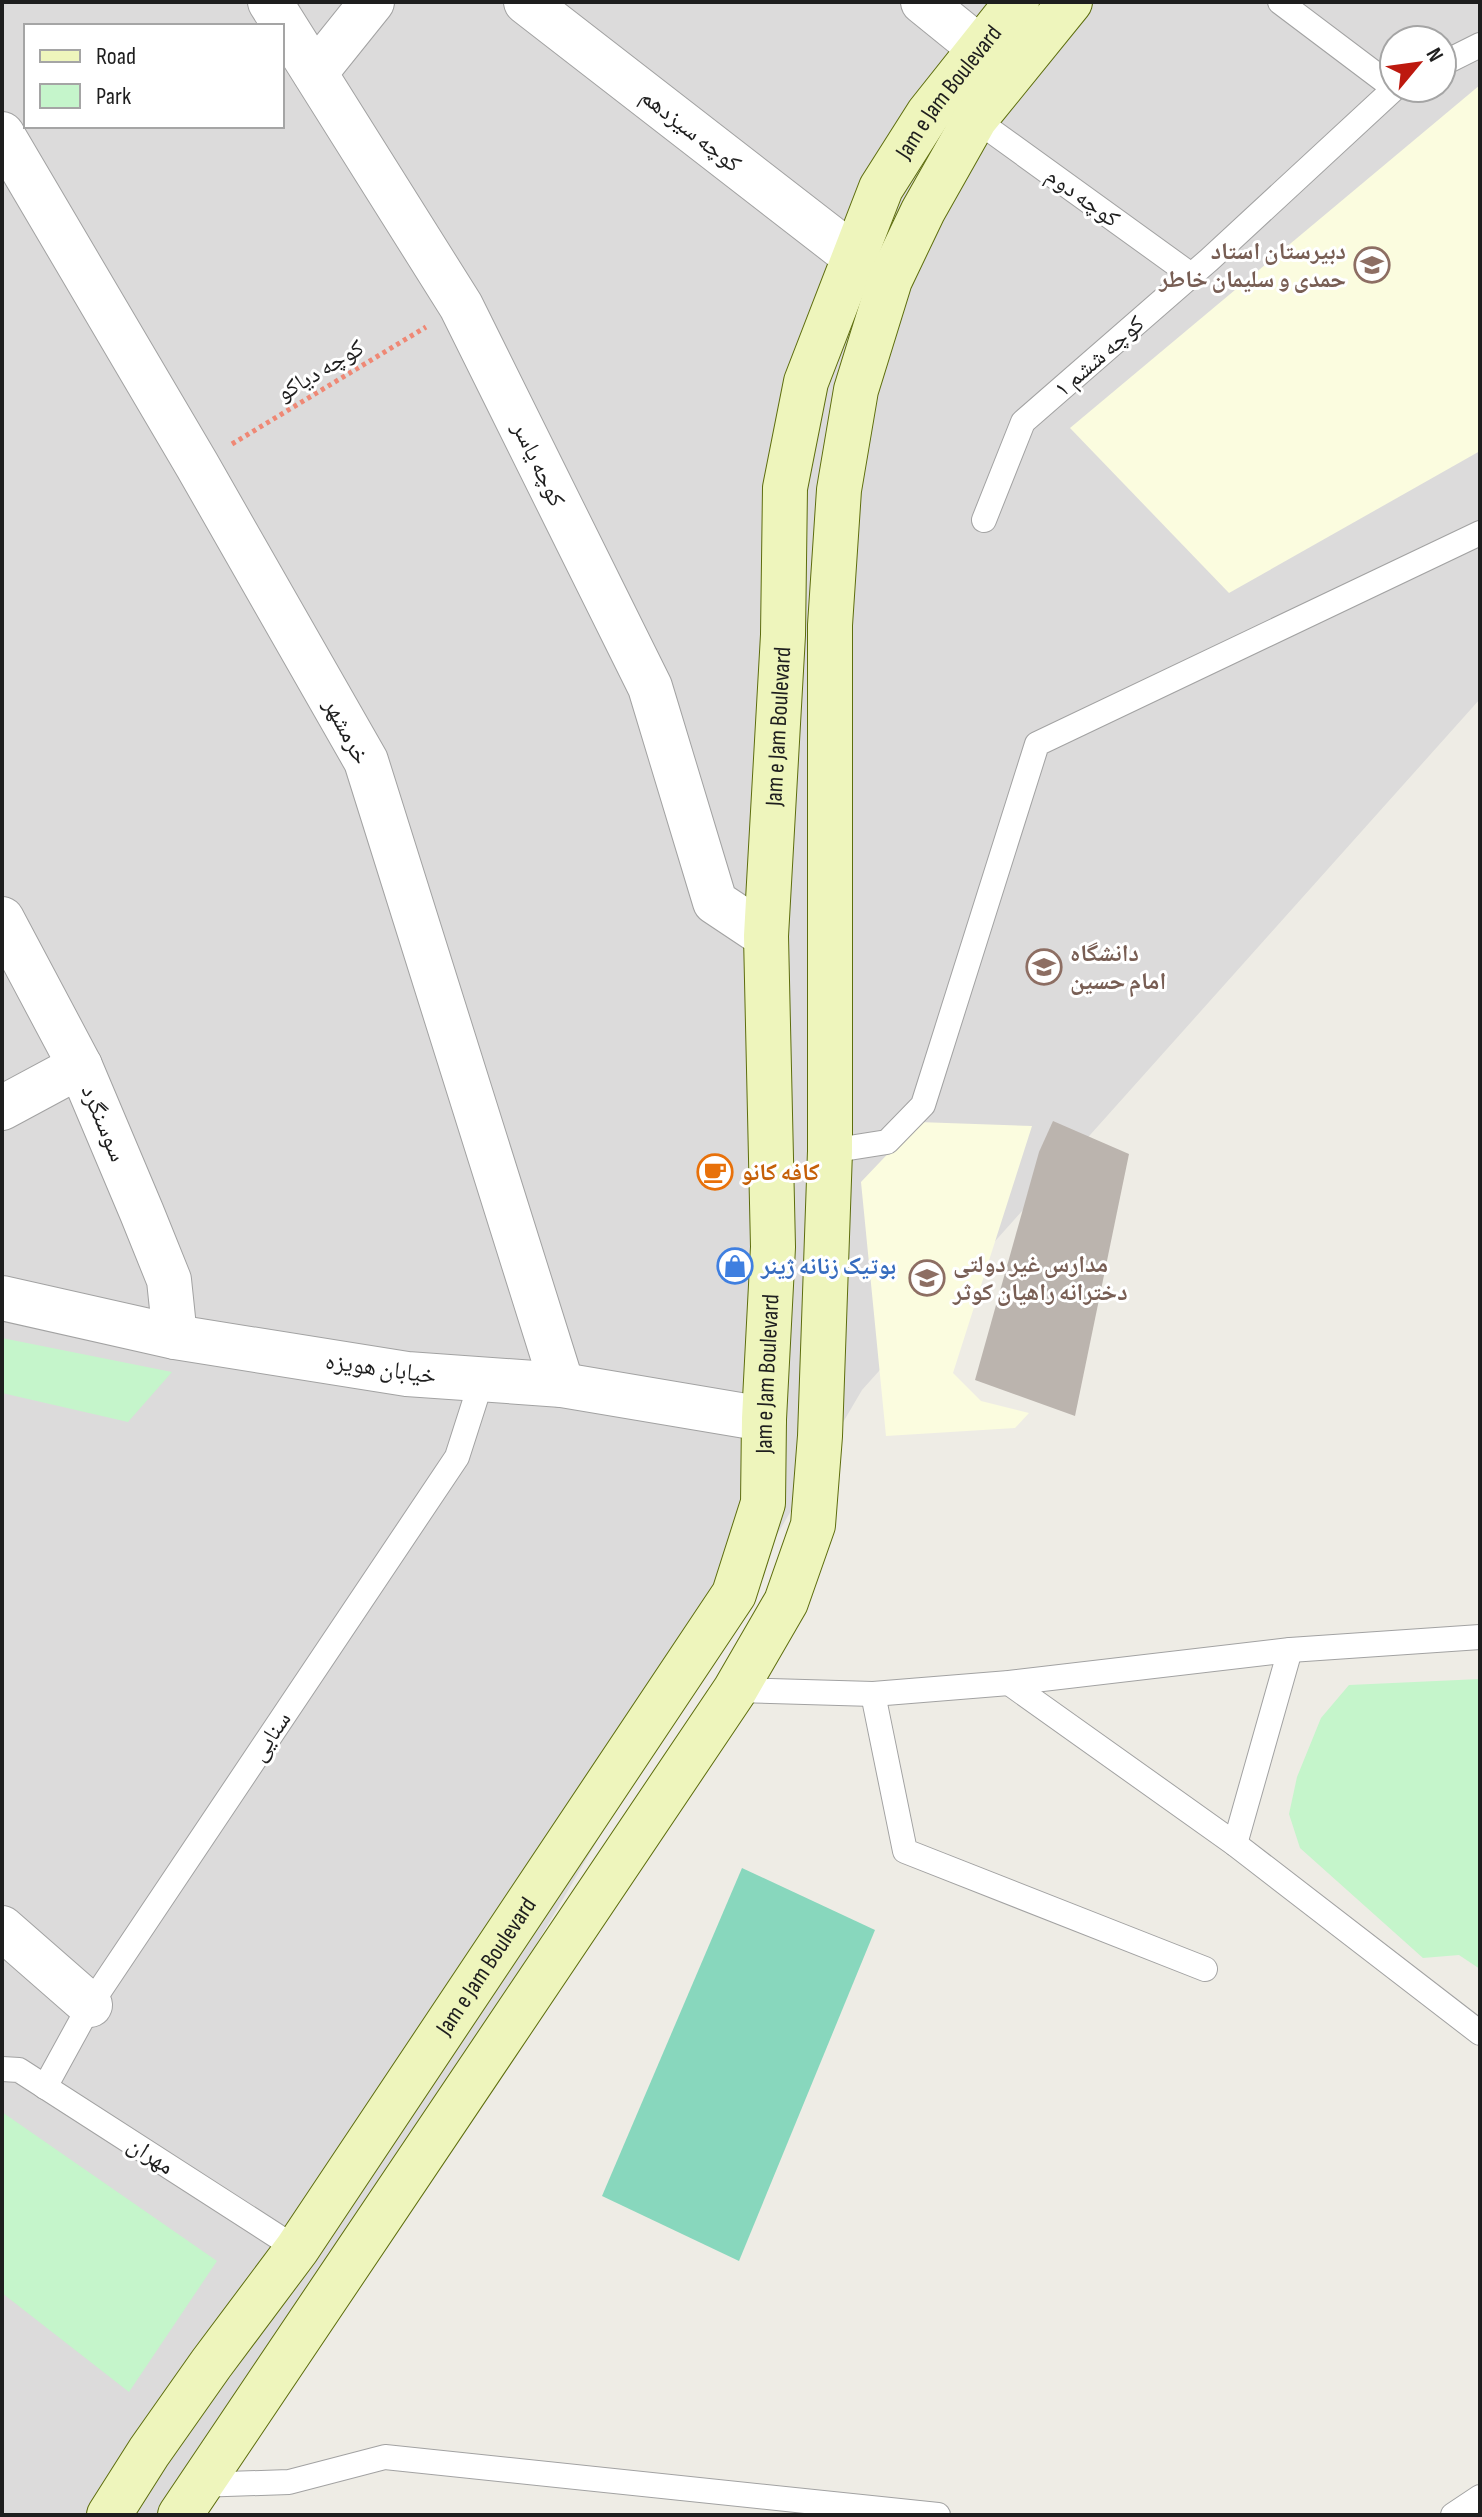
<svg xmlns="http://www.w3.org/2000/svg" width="1482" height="2517" font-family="'Sofia Sans Condensed','Noto Naskh Arabic',sans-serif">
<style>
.residential{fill:#dcdbdb;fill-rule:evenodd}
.education{fill:#fbfcdf}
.park{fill:#c5f5cb}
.pitch{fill:#88d7bd}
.building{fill:#bbb4ae}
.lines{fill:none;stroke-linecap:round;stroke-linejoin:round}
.service-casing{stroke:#a2a2a2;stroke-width:26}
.minor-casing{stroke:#a2a2a2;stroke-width:46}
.secondary-casing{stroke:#5d6d0d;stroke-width:46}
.path{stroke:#ef8875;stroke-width:5;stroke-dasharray:4 4;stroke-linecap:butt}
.service{stroke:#fff;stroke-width:24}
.minor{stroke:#fff;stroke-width:44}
.secondary{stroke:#eef5bc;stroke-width:44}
.labels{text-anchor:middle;stroke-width:6;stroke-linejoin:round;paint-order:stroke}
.street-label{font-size:24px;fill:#1e1e1e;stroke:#fff}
.education-label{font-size:24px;font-weight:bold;fill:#785e54;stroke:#fff;text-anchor:start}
.food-label{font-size:24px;font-weight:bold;fill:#c56008;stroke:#fff;text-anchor:start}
.shop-label{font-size:24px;font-weight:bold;fill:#366cbe;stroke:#fff;text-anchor:start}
</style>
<rect width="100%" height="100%" fill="#eeece5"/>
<path class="residential" d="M 2,2 L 1480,2 L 1480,699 L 862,1390 L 201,2515 L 2,2515 ZM 26,26 L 282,26 L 282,126 L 26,126 ZM 1394,40 L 1442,40 L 1442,88 L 1394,88 Z"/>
<g class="education">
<path d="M 1480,85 L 1480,451 L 1229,593 L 1070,428 Z"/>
<path d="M 918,1122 L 1032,1126 L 953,1373 L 981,1401 L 1029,1413 L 1015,1428 L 886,1436 L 861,1182 Z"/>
</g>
<g class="park">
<path d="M 2,1338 L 172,1372 L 128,1422 L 2,1393 Z"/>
<path d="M 1480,1679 L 1480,1969 L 1459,1955 L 1423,1958 L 1300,1848 L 1289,1814 L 1297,1777 L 1321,1718 L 1349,1685 Z"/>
<path d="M 2,2112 L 217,2261 L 129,2392 L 2,2293 Z"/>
</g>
<path class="pitch" d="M 742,1868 L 875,1930 L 739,2261 L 602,2196 Z"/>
<path class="building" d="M 1053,1121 L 1129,1154 L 1075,1416 L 975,1380 L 1039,1152 Z"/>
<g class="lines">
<defs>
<g id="service">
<path d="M 1280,2 L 1394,88"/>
<path d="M 1442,64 L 1480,45"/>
<path d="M 975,119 L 1191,275"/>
<path d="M 984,520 L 1023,422 L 1209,260 L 1395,88"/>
<path d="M 830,1151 L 887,1142 L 923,1105 L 1037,744 L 1480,533"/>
<path d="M 1009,1683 L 1235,1844 L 1480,2033"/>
<path d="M 735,1690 L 873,1694 L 1009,1683 L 1290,1650 L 1480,1637"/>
<path d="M 873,1694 L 905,1851 L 1205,1969"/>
<path d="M 1235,1844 L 1290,1650"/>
<path d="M 2,2069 L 19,2070 L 297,2249"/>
<path d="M 45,2087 L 90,2005 L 457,1457 L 482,1379"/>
<path d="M 197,2485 L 289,2482 L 385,2457 L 938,2515"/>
<path d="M 1453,2515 L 1480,2497"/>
</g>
<g id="minor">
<path d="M 270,2 L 461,306 L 650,687 L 715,902 L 766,936"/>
<path d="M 526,2 L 856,258"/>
<path d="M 923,2 L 981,49"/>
<path d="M 315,73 L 372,2"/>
<path d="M 2,134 L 197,465 L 366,761 L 562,1385"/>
<path d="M 2,919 L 80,1066 L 142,1213 L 169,1280 L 175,1337"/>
<path d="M 2,1108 L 80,1066"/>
<path d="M 2,1298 L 175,1337 L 407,1374 L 562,1385 L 764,1419"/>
<path d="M 2,1928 L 90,2005"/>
</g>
<g id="secondary">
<path id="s1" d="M 109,2515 L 149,2452 L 211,2364 L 297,2249 L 734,1594 L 763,1503 L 764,1419 L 773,1247 L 766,936 L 783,635 L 785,488 L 806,382 L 881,188 L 928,114 L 1017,2"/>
<path d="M 180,2515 L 735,1690 L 786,1602 L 813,1525 L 820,1436 L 830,1151 L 830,625 L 839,490 L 856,390 L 890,280 L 923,211 L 975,119 L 1070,2"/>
</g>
</defs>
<use href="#service" class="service-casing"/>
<use href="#minor" class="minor-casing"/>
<use href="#secondary" class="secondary-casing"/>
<path class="path" d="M 232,444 L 426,327"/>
<use href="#service" class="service"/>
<use href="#minor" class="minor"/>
<use href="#secondary" class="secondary"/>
</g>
<defs>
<symbol id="school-ring" viewBox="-11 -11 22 22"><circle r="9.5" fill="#fff" stroke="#8d6e63" stroke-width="1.5"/><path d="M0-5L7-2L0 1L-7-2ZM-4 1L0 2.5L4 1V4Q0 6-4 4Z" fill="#8d6e63"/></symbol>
<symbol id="university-ring" viewBox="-11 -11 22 22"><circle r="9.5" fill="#fff" stroke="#8d6e63" stroke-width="1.5"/><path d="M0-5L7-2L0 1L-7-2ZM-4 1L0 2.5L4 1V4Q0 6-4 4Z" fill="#8d6e63"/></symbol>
<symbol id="cafe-ring" viewBox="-11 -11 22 22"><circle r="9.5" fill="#fff" stroke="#e8710a" stroke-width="1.5"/><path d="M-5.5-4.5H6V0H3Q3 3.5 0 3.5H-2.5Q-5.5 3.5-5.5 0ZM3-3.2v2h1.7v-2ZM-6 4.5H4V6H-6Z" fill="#e8710a"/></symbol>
<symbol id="shop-ring" viewBox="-11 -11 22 22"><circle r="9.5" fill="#fff" stroke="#3f7fe0" stroke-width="1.5"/><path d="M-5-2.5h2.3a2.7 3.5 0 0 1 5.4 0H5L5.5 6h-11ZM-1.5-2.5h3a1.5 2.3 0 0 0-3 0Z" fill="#3f7fe0"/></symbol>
</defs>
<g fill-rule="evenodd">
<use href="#school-ring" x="1352" y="245" width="40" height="40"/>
<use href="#university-ring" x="1024" y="947" width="40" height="40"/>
<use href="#cafe-ring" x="695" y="1152" width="40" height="40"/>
<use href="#shop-ring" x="715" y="1246" width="40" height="40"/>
<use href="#school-ring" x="907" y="1258" width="40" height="40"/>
</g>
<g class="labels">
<g class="street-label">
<text dy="8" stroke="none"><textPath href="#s1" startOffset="2658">Jam e Jam Boulevard</textPath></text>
<text transform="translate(691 130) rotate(38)" y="8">کوچه سیزدهم</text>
<text transform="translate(1083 197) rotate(36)" y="8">کوچه دوم</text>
<text transform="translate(1099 356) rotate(-41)" y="8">کوچه ششم ۱</text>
<text transform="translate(320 370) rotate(-31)" y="8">کوچه دیاکو</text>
<text transform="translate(539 464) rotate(64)" y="8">کوچه یاسر</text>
<text dy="8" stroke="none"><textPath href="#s1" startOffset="1986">Jam e Jam Boulevard</textPath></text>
<text transform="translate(347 731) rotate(62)" y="8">خرمشهر</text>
<text transform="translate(104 1123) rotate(67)" y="8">سوسنگرد</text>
<text transform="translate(381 1368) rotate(8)" y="8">خیابان هویزه</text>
<text dy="8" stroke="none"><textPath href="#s1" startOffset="1338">Jam e Jam Boulevard</textPath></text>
<text transform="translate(270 1736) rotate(-56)" y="8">سنایی</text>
<text dy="8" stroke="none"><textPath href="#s1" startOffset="666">Jam e Jam Boulevard</textPath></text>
<text transform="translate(151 2155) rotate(33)" y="8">مهران</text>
</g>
<g class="education-label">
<text x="1346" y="259" text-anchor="end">دبیرستان استاد<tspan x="1346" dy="28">حمدی و سلیمان خاطر</tspan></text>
<text x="1070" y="961">دانشگاه<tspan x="1070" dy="28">امام حسین</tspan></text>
<text x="953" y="1272">مدارس غیر دولتی<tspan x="953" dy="28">دخترانه راهیان کوثر</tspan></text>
</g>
<g class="food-label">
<text x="741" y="1180">کافه کانو</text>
</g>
<g class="shop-label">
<text x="761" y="1274">بوتیک زنانه ژینر</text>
</g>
</g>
<rect width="1482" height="2517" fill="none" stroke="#1e1e1e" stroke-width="8"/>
<rect x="24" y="24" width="260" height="104" fill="#ffffff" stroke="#a5a5a5" stroke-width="2"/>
<rect x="40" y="50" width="40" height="12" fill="#eef5bc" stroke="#a5a5a5" stroke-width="2"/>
<text x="96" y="64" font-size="24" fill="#1e1e1e">Road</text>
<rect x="40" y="84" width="40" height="24" fill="#c5f5cb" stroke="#a5a5a5" stroke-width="2"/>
<text x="96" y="104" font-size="24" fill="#1e1e1e">Park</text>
<g transform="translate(1418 64) rotate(61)"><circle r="38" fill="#ffffff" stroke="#a5a5a5" stroke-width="2"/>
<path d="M0-6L14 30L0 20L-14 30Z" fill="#bd190f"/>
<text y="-12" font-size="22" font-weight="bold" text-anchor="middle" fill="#1e1e1e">N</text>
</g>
</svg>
